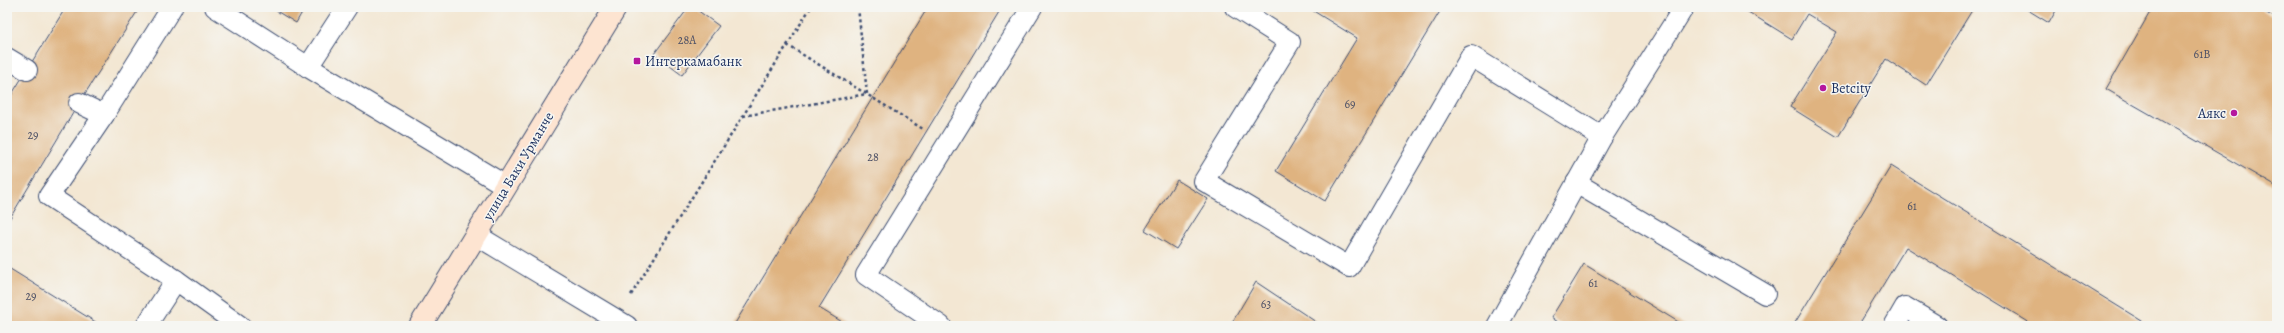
<svg xmlns="http://www.w3.org/2000/svg" width="2284" height="333" font-family="Alegreya,serif">
<style>
.building{fill:#dfb380}
.lines{fill:none;stroke-linecap:round;stroke-linejoin:round}
.lane-casing{stroke:#3b4b70;stroke-width:22}
.secondary-casing{stroke:#3b4b70;stroke-width:24}
.path{stroke:#3b4b70;stroke-width:2.5;stroke-dasharray:3 3;stroke-linecap:butt}
.lane{stroke:#fff;stroke-width:20}
.secondary{stroke:#fde4d1;stroke-width:22}
.poi-dot{fill:#b5179e;stroke:#f6f6f2;stroke-width:1.5}
.labels{text-anchor:middle;stroke-width:3;stroke-linejoin:round;paint-order:stroke}
.number-label{font-size:12px;fill:#4c5066}
.poi-label{font-size:14px;fill:#1b2f5e;stroke:#f6f6f2;text-anchor:start}
.street-label{font-size:14px;fill:#1b2f5e;stroke:#f6f6f2}
</style>
<rect width="100%" height="100%" fill="#f6f6f2"/>
<filter id="ink" filterUnits="userSpaceOnUse"><feTurbulence type="fractalNoise" baseFrequency=".025" numOctaves="2"/><feDisplacementMap in="SourceGraphic" scale="8" xChannelSelector="R" yChannelSelector="G"/><feConvolveMatrix kernelMatrix="1 2 1 2 8 2 1 2 1" color-interpolation-filters="sRGB"/></filter>
<filter id="wash" filterUnits="userSpaceOnUse"><feTurbulence type="fractalNoise" baseFrequency=".012" numOctaves="4" result="noise"/><feDisplacementMap in="SourceGraphic" scale="16" xChannelSelector="R" yChannelSelector="G"/><feGaussianBlur stdDeviation="0.9" result="paint"/><feColorMatrix in="noise" values="0 0 0 0 0 0 0 0 0 0 0 0 0 0 0 0 0 1.4 0 .05"/><feComposite in="paint" operator="in"/></filter>
<g filter="url(#wash)">
<rect width="100%" height="100%" fill="#f3e7d3"/>
<g id="blocks">
<g class="building">
<path d="M 66,7 L 140,7 L 79,103 L 7,223 L 7,102 Z"/>
<path d="M 270,7 L 305,7 L 296,23 Z"/>
<path d="M 689,7 L 693,7 L 719,26 L 682,75 L 654,54 Z"/>
<path d="M 928,7 L 1002,7 L 819,308 L 849,326 L 735,326 L 734,325 Z"/>
<path d="M 1307,7 L 1442,8 L 1325,201 L 1276,171 L 1357,38 Z"/>
<path d="M 1740,7 L 1974,7 L 1926,85 L 1886,59 L 1838,137 L 1790,107 L 1837,32 L 1807,14 L 1792,39 Z"/>
<path d="M 2023,7 L 2058,7 L 2049,23 Z"/>
<path d="M 2153,7 L 2256,7 L 2277,19 L 2277,187 L 2106,89 Z"/>
<path d="M 1891,166 L 2150,326 L 2035,326 L 1906,247 L 1858,326 L 1793,326 Z"/>
<path d="M 1177,180 L 1208,199 L 1176,249 L 1145,230 Z"/>
<path d="M 1584,264 L 1644,301 L 1685,326 L 1563,326 L 1551,318 Z"/>
<path d="M 7,267 L 102,326 L 7,326 Z"/>
<path d="M 1256,282 L 1322,326 L 1230,326 Z"/>
</g>
</g>
</g>
<g filter="url(#ink)">
<use href="#blocks" fill-opacity="0" stroke="#3b4b70" stroke-width="1"/>
<g class="lines">
<defs>
<g id="lane">
<path d="M 172,7 L 104,115 L 49,196 L 176,280"/>
<path d="M 215,7 L 308,67 L 506,186"/>
<path d="M 1235,7 L 1290,42 L 1204,181 L 1349,267 L 1471,56 L 1602,137 L 1684,7"/>
<path d="M 7,58 L 27,70"/>
<path d="M 308,67 L 347,7"/>
<path d="M 79,103 L 104,115"/>
<path d="M 1576,183 L 1765,294"/>
<path d="M 476,235 L 627,326"/>
<path d="M 146,326 L 176,280 L 240,326"/>
<path d="M 941,326 L 866,275 L 1032,7"/>
<path d="M 1497,326 L 1602,137"/>
<path d="M 1894,326 L 1905,307 L 1937,326"/>
</g>
<path id="secondary" d="M 420,326 L 616,7"/>
</defs>
<use href="#lane" class="lane-casing"/>
<use href="#secondary" class="secondary-casing"/>
<g class="path">
<path d="M 787,45 L 923,129"/>
<path d="M 743,116 L 867,94 L 858,7"/>
<path d="M 631,295 L 811,7"/>
</g>
<use href="#lane" class="lane"/>
<use href="#secondary" class="secondary"/>
</g>
</g>
<g class="poi-dot">
<rect x="633" y="57" width="8" height="8" rx="2"/>
<circle cx="1823" cy="88" r="4"/>
<circle cx="2234" cy="113" r="4"/>
</g>
<g class="labels">
<g class="number-label">
<text x="687" y="44">28А</text>
<text x="2202" y="58">61В</text>
<text x="1350" y="108">69</text>
<text x="33" y="139">29</text>
<text x="873" y="161">28</text>
<text x="1912" y="210">61</text>
<text x="1593" y="287">61</text>
<text x="31" y="300">29</text>
<text x="1266" y="308">63</text>
</g>
<g class="poi-label">
<text x="645" y="66">Интеркамабанк</text>
<text x="1831" y="93">Betcity</text>
<text x="2226" y="118" text-anchor="end">Аякс</text>
</g>
<g class="street-label">
<text transform="translate(518 166) rotate(-59)" y="5">улица Баки Урманче</text>
</g>
</g>
<rect width="2284" height="333" fill="none" stroke="#f6f6f2" stroke-width="24"/>
</svg>
